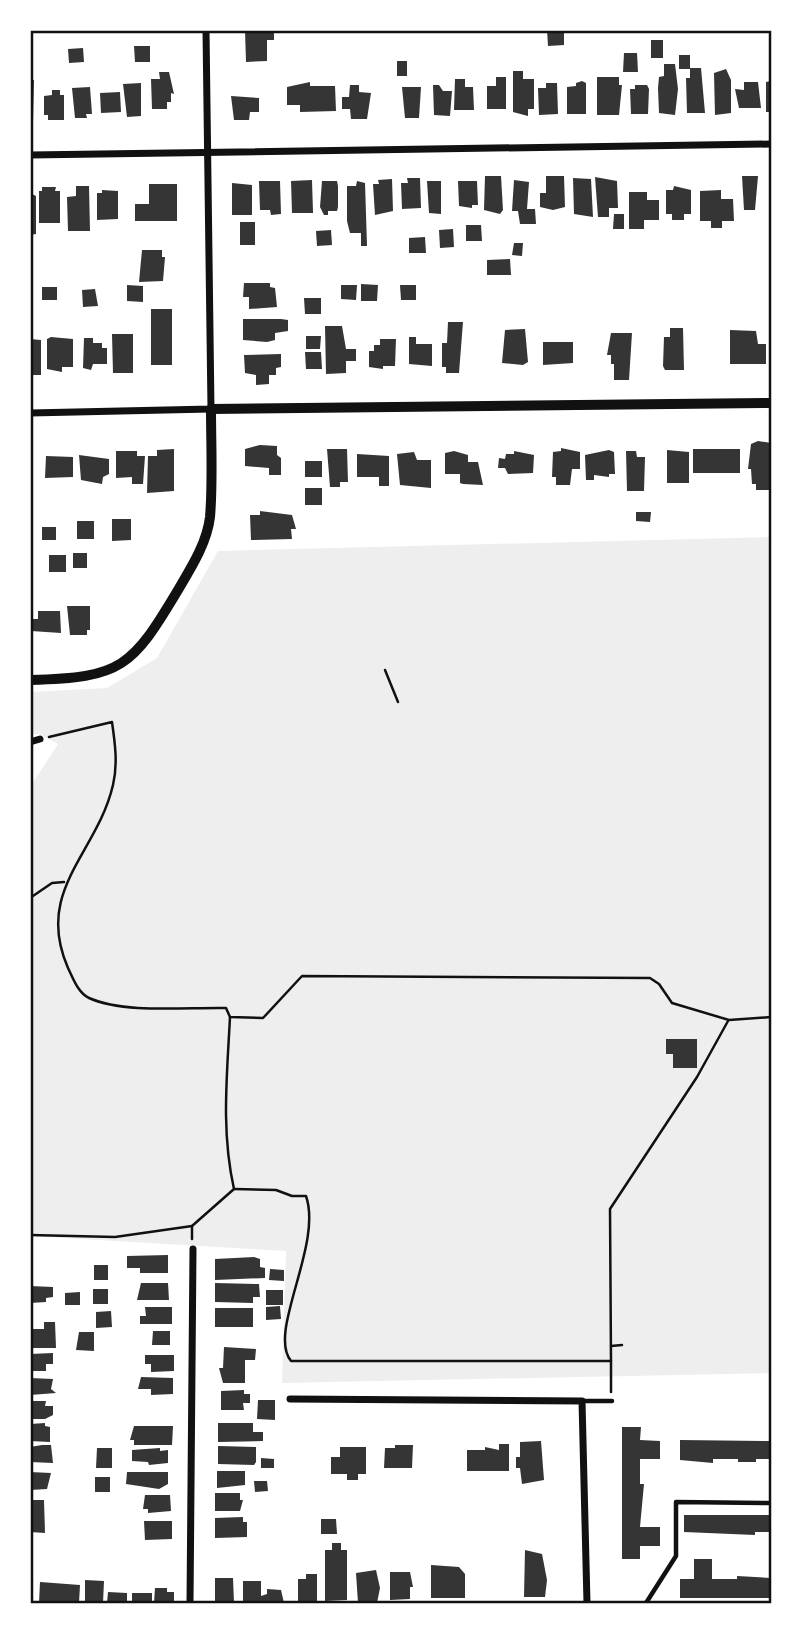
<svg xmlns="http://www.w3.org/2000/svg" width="801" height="1633" font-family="'IBM Plex Serif',serif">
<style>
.green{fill:#eee}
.building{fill:#353535}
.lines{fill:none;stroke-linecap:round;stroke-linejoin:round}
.path{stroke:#111;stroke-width:2.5}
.service{stroke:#111;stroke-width:4.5}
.minor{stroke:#111;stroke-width:7}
.tertiary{stroke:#111;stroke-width:10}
.neatline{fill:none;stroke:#111;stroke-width:2.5}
</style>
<rect width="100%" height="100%" fill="#fff"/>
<path class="green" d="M 771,537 L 771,1373 L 282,1383 L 286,1251 L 30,1236 L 30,787 L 58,744 L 39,734 L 30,734 L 30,692 L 107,688 L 157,658 L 218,551 Z"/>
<g class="building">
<path d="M 245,30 L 274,30 L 274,40 L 267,40 L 267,61 L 246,62 Z"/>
<path d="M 547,30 L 564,30 L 564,45 L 548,46 Z"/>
<rect x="651" y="40" width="12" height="18"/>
<path d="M 134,46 L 150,46 L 150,62 L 135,62 Z"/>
<path d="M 83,48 L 84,62 L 69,63 L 68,49 Z"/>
<path d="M 624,53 L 637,53 L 638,72 L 623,72 Z"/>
<rect x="679" y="55" width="11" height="14"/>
<rect x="397" y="61" width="10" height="15"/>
<path d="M 664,64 L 675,64 L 678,89 L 675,115 L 659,113 L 658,88 L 659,77 L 664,76 Z"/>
<path d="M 690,68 L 701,68 L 705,113 L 687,113 L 686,78 L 690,78 Z"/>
<path d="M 726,69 L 731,80 L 731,113 L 715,115 L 714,73 Z"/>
<path d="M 513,71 L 523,71 L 523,79 L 534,79 L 534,109 L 528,109 L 528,116 L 513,112 Z"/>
<path d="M 159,72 L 169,72 L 174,94 L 171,93 L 171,102 L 167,102 L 167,109 L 152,109 L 151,79 L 160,79 Z"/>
<path d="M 496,77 L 506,77 L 506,109 L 487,109 L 487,86 L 496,86 Z"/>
<path d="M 597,77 L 619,77 L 619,85 L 622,85 L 619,115 L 597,115 Z"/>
<path d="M 455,79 L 465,79 L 465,87 L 473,87 L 474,110 L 454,110 Z"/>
<path d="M 30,80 L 34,80 L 33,121 L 30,121 Z"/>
<path d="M 582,81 L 586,83 L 586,114 L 567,114 L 567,87 L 576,86 L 576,83 Z"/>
<path d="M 771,81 L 771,112 L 766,112 L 766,82 Z"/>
<path d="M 310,82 L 310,86 L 335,86 L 336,111 L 300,112 L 300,105 L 287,105 L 287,87 Z"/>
<path d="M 744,82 L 758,82 L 761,108 L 739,108 L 735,89 L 744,90 Z"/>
<path d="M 141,83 L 141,116 L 127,117 L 123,84 Z"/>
<path d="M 546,83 L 557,83 L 558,114 L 539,115 L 538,88 L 546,88 Z"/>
<path d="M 350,85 L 359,85 L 359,92 L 371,93 L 367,119 L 351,119 L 350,109 L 342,109 L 342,97 L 349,97 Z"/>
<path d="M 433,85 L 439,85 L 443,91 L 452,91 L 450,116 L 434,115 Z"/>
<path d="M 635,85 L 647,85 L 649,89 L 648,114 L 631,114 L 630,89 L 635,89 Z"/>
<path d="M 90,87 L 92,114 L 86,114 L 87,118 L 75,118 L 72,88 Z"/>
<path d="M 402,87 L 421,87 L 419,118 L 405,118 Z"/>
<path d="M 52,90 L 60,90 L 60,95 L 64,95 L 64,120 L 48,120 L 48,115 L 44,115 L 44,96 L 52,95 Z"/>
<path d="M 120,92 L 121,112 L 101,113 L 100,93 Z"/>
<path d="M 231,96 L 259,98 L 259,112 L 250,112 L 249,120 L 234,120 Z"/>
<path d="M 485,176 L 501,176 L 503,210 L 500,214 L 484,210 Z"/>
<path d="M 546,176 L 564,176 L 565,207 L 553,210 L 540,207 L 540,193 L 546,193 Z"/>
<path d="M 742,176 L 758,176 L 755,210 L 744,210 Z"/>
<path d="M 595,177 L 617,181 L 618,208 L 609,208 L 609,217 L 598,217 Z"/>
<path d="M 407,178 L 420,178 L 421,208 L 402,209 L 401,183 L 408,183 Z"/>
<path d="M 573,178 L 591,179 L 593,217 L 574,214 Z"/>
<path d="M 392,179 L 393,211 L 375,215 L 373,184 L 379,184 L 378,180 Z"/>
<path d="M 312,180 L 313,213 L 292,213 L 291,181 Z"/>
<path d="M 514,180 L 529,182 L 527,209 L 535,209 L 536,224 L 520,224 L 518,211 L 512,211 Z"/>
<path d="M 259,181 L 280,181 L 281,214 L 271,215 L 270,210 L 260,210 Z"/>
<path d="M 322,181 L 337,181 L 338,186 L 338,207 L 337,211 L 328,211 L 328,215 L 324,215 L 320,207 Z"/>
<path d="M 357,181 L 365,183 L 367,246 L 361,246 L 361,233 L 350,233 L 347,221 L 347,186 L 356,186 Z"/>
<path d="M 427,181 L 441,181 L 441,214 L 429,213 Z"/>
<path d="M 458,181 L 477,181 L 478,205 L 472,205 L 472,208 L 459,206 Z"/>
<path d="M 232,183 L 252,185 L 252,215 L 232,215 Z"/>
<path d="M 149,184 L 177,184 L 177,221 L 135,221 L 135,204 L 149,204 Z"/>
<path d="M 76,186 L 89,186 L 90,231 L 68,231 L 67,197 L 76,196 Z"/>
<path d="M 674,186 L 691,190 L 691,214 L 684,214 L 684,220 L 672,220 L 672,214 L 666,214 L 666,190 L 673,190 Z"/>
<path d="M 42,187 L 56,187 L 55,191 L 60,191 L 60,223 L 39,223 L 39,191 L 42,191 Z"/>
<path d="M 102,190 L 118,191 L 118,219 L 97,220 L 97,193 L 102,193 Z"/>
<path d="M 721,190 L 721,199 L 733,199 L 734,221 L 722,221 L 722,228 L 711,228 L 711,221 L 700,221 L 700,191 Z"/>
<path d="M 629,192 L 647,192 L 647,200 L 659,200 L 659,220 L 644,220 L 644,229 L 629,229 Z"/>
<path d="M 30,193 L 36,196 L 36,234 L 30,235 Z"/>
<path d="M 614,214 L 624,214 L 624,229 L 613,229 Z"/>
<rect x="240" y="222" width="15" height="23"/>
<path d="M 466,225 L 481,225 L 482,241 L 466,241 Z"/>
<path d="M 453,229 L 454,247 L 440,248 L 439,230 Z"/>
<path d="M 331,230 L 332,245 L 317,246 L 316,231 Z"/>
<path d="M 425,237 L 426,253 L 409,253 L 409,238 Z"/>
<path d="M 514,243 L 523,243 L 522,256 L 512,255 Z"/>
<path d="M 142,250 L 162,250 L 162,257 L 165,257 L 163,281 L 139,282 Z"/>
<path d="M 510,259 L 511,275 L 487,275 L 487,260 Z"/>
<path d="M 244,283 L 270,283 L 270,287 L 275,288 L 277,307 L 249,309 L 249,297 L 243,297 Z"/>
<path d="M 361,284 L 378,285 L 377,301 L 361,301 Z"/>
<path d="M 127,285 L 143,286 L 143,302 L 127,301 Z"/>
<path d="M 341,285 L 357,285 L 356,300 L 341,299 Z"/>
<path d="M 400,285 L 416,285 L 416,300 L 401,300 Z"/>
<rect x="42" y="287" width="15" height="13"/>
<path d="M 95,289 L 98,306 L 83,307 L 82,290 Z"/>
<path d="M 304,298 L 321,298 L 321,314 L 305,314 Z"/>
<rect x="151" y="309" width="21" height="56"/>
<path d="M 243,319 L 281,319 L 288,320 L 288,331 L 275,333 L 275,340 L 267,342 L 243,340 Z"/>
<path d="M 448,322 L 463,322 L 459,373 L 446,373 L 446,367 L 442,367 L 442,343 L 447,343 Z"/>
<path d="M 325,326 L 342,326 L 346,349 L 356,349 L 356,361 L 346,361 L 346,373 L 326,374 Z"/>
<path d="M 670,328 L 683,328 L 684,370 L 665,370 L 663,366 L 664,337 L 670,337 Z"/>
<path d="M 525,329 L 528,362 L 523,365 L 502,363 L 505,330 Z"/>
<path d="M 730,330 L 756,331 L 758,344 L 766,344 L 766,364 L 730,364 Z"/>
<path d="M 611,333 L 632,333 L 629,380 L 614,380 L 614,364 L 611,364 L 611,355 L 607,355 Z"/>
<path d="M 112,334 L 133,334 L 133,373 L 113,373 Z"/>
<path d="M 306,336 L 321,336 L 320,349 L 306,349 Z"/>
<path d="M 51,337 L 73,339 L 73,367 L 62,367 L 62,372 L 47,369 L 47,339 Z"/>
<path d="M 409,337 L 416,337 L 416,344 L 432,344 L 432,366 L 409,364 Z"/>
<path d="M 84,338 L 93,338 L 93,343 L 102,343 L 102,348 L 107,348 L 107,364 L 93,364 L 91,370 L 83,368 Z"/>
<path d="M 30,339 L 41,340 L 41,375 L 30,375 Z"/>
<path d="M 380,339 L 396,339 L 395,366 L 383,366 L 383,369 L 369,367 L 369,351 L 374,351 L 374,345 L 380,345 Z"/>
<path d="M 543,342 L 573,342 L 573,363 L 543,365 Z"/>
<path d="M 305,352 L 321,352 L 322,369 L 306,369 Z"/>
<path d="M 281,354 L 281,367 L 276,368 L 276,375 L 269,375 L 269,384 L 256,385 L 256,375 L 245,373 L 244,355 Z"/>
<path d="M 758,441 L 771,443 L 770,490 L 756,490 L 756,484 L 752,484 L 751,469 L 748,469 L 751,444 Z"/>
<path d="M 260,445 L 277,446 L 277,455 L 281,458 L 281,475 L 269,475 L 269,468 L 245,466 L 245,449 Z"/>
<path d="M 561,448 L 580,452 L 580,469 L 572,469 L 570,485 L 556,485 L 556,477 L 552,477 L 553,452 L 561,451 Z"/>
<path d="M 174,449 L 174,491 L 147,493 L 148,456 L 157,456 L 157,450 Z"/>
<path d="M 327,449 L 347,449 L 348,482 L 340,482 L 340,487 L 330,487 Z"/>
<rect x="693" y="449" width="47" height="24"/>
<path d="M 609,450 L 614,452 L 615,474 L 609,474 L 609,477 L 594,475 L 594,480 L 586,480 L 585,455 Z"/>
<path d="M 667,450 L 689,452 L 689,483 L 667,483 Z"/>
<path d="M 116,451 L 137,451 L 137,456 L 145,456 L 143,484 L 132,484 L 132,477 L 116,478 Z"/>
<path d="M 454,451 L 468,455 L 468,462 L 478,462 L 483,485 L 463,484 L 460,483 L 460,474 L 445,474 L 445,453 Z"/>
<path d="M 514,451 L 534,455 L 533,473 L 508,474 L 505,468 L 498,468 L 499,458 L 505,459 L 506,454 L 514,454 Z"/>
<path d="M 626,451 L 636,451 L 637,457 L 645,457 L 644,491 L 627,491 Z"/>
<path d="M 414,452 L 417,460 L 431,460 L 431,488 L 400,485 L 397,454 Z"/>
<path d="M 357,454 L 389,456 L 389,486 L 379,486 L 379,477 L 357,477 Z"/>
<path d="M 79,455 L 109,459 L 109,474 L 103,477 L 102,484 L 81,480 Z"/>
<path d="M 46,456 L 73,457 L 73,477 L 45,478 Z"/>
<rect x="305" y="461" width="17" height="16"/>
<rect x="305" y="488" width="17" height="17"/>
<path d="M 260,511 L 292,515 L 296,529 L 291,529 L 292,539 L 251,540 L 250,515 L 260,515 Z"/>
<path d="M 636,512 L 651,512 L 650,522 L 636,521 Z"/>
<path d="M 112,519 L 131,519 L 131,540 L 112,541 Z"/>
<rect x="77" y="521" width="17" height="18"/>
<rect x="42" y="527" width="14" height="13"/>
<rect x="73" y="553" width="14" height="15"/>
<rect x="49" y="555" width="17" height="17"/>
<path d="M 67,606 L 90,606 L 90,630 L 87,630 L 87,635 L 70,635 Z"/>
<path d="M 38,611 L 60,611 L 61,633 L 31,631 L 31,619 L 38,619 Z"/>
<path d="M 666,1039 L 697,1039 L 697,1068 L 673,1068 L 673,1054 L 666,1054 Z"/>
<path d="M 168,1255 L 168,1273 L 140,1273 L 140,1268 L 127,1268 L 127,1256 Z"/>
<path d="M 254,1257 L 260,1259 L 260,1267 L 265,1268 L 265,1278 L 215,1280 L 215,1259 Z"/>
<rect x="94" y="1265" width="14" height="15"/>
<path d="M 270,1269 L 284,1270 L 284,1281 L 269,1280 Z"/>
<path d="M 141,1283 L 168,1283 L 169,1300 L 137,1300 Z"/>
<path d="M 215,1283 L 259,1284 L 260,1297 L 253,1297 L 253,1303 L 215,1302 Z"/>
<path d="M 30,1286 L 53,1287 L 53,1297 L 46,1298 L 46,1302 L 30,1303 Z"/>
<rect x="93" y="1289" width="15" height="15"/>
<rect x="266" y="1290" width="17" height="15"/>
<path d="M 80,1292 L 80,1305 L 65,1305 L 65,1293 Z"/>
<path d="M 280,1306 L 281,1319 L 266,1320 L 266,1307 Z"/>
<path d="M 145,1307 L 172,1307 L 172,1324 L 140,1324 L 140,1316 L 146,1316 Z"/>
<rect x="215" y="1308" width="38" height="19"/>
<path d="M 111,1311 L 112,1327 L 96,1328 L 96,1312 Z"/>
<path d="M 44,1322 L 55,1322 L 56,1348 L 30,1348 L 30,1329 L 44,1329 Z"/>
<path d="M 153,1331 L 170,1331 L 170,1345 L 152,1345 Z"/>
<path d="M 79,1332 L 94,1332 L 94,1351 L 76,1350 Z"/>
<path d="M 224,1347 L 256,1349 L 255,1360 L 245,1360 L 245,1383 L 223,1383 L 219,1368 L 223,1368 Z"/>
<path d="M 53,1353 L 53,1364 L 46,1364 L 46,1371 L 30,1371 L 30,1354 Z"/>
<path d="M 145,1355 L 174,1355 L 174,1371 L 151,1372 L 151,1364 L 145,1364 Z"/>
<path d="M 141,1377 L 173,1378 L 173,1394 L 151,1395 L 151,1389 L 138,1389 Z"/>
<path d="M 30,1378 L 53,1379 L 51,1389 L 56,1393 L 30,1395 Z"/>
<path d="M 244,1390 L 244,1394 L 250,1394 L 250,1403 L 243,1403 L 244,1410 L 221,1410 L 221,1391 Z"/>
<path d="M 258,1400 L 275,1400 L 275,1420 L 257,1419 Z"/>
<path d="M 30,1401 L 46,1401 L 45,1406 L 53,1406 L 53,1415 L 45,1419 L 30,1419 Z"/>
<path d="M 45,1423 L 45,1426 L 50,1427 L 50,1442 L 30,1441 L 30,1424 Z"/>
<path d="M 218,1423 L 253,1423 L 253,1432 L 263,1432 L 263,1441 L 218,1442 Z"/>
<path d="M 134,1426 L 173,1426 L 172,1445 L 134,1445 L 134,1440 L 130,1440 Z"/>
<path d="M 622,1427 L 641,1427 L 640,1440 L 660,1441 L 660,1459 L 640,1459 L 640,1484 L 644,1484 L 640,1527 L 660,1527 L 660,1546 L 640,1546 L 640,1559 L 622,1559 Z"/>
<path d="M 680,1440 L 771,1441 L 771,1459 L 756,1459 L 756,1462 L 738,1462 L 738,1459 L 713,1459 L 713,1463 L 680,1460 Z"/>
<path d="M 541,1441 L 544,1480 L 522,1484 L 520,1468 L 516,1468 L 516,1457 L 520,1457 L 520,1442 Z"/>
<path d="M 499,1444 L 509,1444 L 509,1471 L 467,1471 L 467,1450 L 485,1450 L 485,1447 L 499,1450 Z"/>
<path d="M 42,1445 L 51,1445 L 53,1463 L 30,1462 L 30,1447 Z"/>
<path d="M 395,1445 L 413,1445 L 412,1468 L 384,1468 L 385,1448 L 395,1448 Z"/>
<path d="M 218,1446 L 256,1447 L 256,1462 L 254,1465 L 218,1464 Z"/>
<path d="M 340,1447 L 366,1447 L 366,1474 L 358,1474 L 358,1480 L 347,1480 L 347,1474 L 331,1474 L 331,1457 L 340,1457 Z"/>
<path d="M 97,1448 L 112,1448 L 112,1468 L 96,1468 Z"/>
<path d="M 160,1448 L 160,1451 L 168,1450 L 168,1463 L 149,1465 L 148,1462 L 132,1461 L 132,1450 Z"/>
<path d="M 261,1458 L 274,1459 L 274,1468 L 261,1468 Z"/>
<path d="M 217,1471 L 245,1471 L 245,1485 L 217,1488 Z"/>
<path d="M 30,1472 L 51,1473 L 47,1489 L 30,1490 Z"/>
<path d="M 127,1472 L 168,1472 L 168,1484 L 159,1489 L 126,1484 Z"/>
<rect x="95" y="1477" width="15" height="15"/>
<path d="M 254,1481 L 267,1481 L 268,1491 L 255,1492 Z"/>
<path d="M 215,1493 L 240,1493 L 240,1500 L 243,1500 L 240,1511 L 215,1511 Z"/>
<path d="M 145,1495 L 170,1495 L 171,1511 L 148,1513 L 148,1509 L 143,1509 Z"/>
<path d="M 30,1500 L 44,1500 L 45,1533 L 30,1532 Z"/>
<path d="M 684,1515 L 771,1515 L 771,1532 L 755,1532 L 755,1535 L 684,1532 Z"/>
<path d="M 243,1517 L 243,1522 L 247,1522 L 247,1537 L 215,1538 L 215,1518 Z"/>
<path d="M 321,1519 L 336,1519 L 337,1534 L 321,1534 Z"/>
<path d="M 144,1521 L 172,1521 L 172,1539 L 145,1540 Z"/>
<path d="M 332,1543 L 341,1543 L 341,1550 L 347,1550 L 347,1600 L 325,1601 L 325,1550 L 332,1550 Z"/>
<path d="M 525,1550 L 542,1554 L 547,1580 L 545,1597 L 524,1597 Z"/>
<path d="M 694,1559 L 712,1559 L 712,1579 L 737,1579 L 737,1576 L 771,1578 L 771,1598 L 680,1598 L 680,1579 L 694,1579 Z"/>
<path d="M 431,1565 L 459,1567 L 465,1574 L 465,1598 L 431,1598 Z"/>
<path d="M 376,1570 L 380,1588 L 377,1603 L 358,1603 L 356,1573 Z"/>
<path d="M 390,1572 L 410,1572 L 413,1587 L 410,1587 L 410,1599 L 390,1600 Z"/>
<path d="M 306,1574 L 317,1574 L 317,1603 L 298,1603 L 298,1579 L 306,1579 Z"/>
<path d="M 215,1578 L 233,1578 L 234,1603 L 215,1603 Z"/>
<path d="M 85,1580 L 104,1581 L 103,1603 L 85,1603 Z"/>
<path d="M 243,1581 L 261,1581 L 261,1596 L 267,1594 L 267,1589 L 281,1590 L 284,1603 L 243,1603 Z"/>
<path d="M 40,1582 L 80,1585 L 79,1603 L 39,1603 Z"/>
<path d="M 155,1588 L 167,1588 L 167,1592 L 174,1592 L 174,1603 L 154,1603 Z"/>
<path d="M 108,1592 L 127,1593 L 127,1603 L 107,1603 Z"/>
<rect x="132" y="1593" width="20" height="10"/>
</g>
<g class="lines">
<g class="path">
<path d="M 385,670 L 398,702"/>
<path d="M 49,737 L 112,722 C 115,743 118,764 113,785 C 97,854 34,890 68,968 C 73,978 78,993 89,998 C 125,1014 187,1007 226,1008 L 230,1017 L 263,1018 L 302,976 L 650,978 L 659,984 L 672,1003 L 729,1020 L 771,1017"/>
<path d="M 30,898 L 52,883 L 64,882"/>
<path d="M 234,1189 L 276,1190 L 292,1196 L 306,1196 C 323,1245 267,1332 291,1361 L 611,1361 L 611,1392"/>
<path d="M 30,1235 L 115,1237 L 192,1226"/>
<path d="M 192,1239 L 192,1226 L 234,1189 C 221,1131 227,1076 230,1017"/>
<path d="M 611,1346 L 622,1345"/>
<path d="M 611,1361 L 610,1209 L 697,1077 L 728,1021"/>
</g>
<g class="service">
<path d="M 582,1401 L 612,1401"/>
<path d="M 646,1603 L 676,1556 L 676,1502 L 771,1503"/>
</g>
<g class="minor">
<path d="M 30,155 L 771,144"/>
<path d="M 30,413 L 211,409 L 206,30"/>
<path d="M 30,742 L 40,739"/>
<path d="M 290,1399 L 582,1401 L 587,1603"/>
<path d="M 190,1603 L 193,1249"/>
</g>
<path class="tertiary" d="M 30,680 C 122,678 132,667 178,590 C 191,568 207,543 210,517 C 213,482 211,445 211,409 L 771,403"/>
</g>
<rect width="801" height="1633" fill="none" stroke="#ffffff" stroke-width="63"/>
<rect x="32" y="32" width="738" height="1570" class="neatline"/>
</svg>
